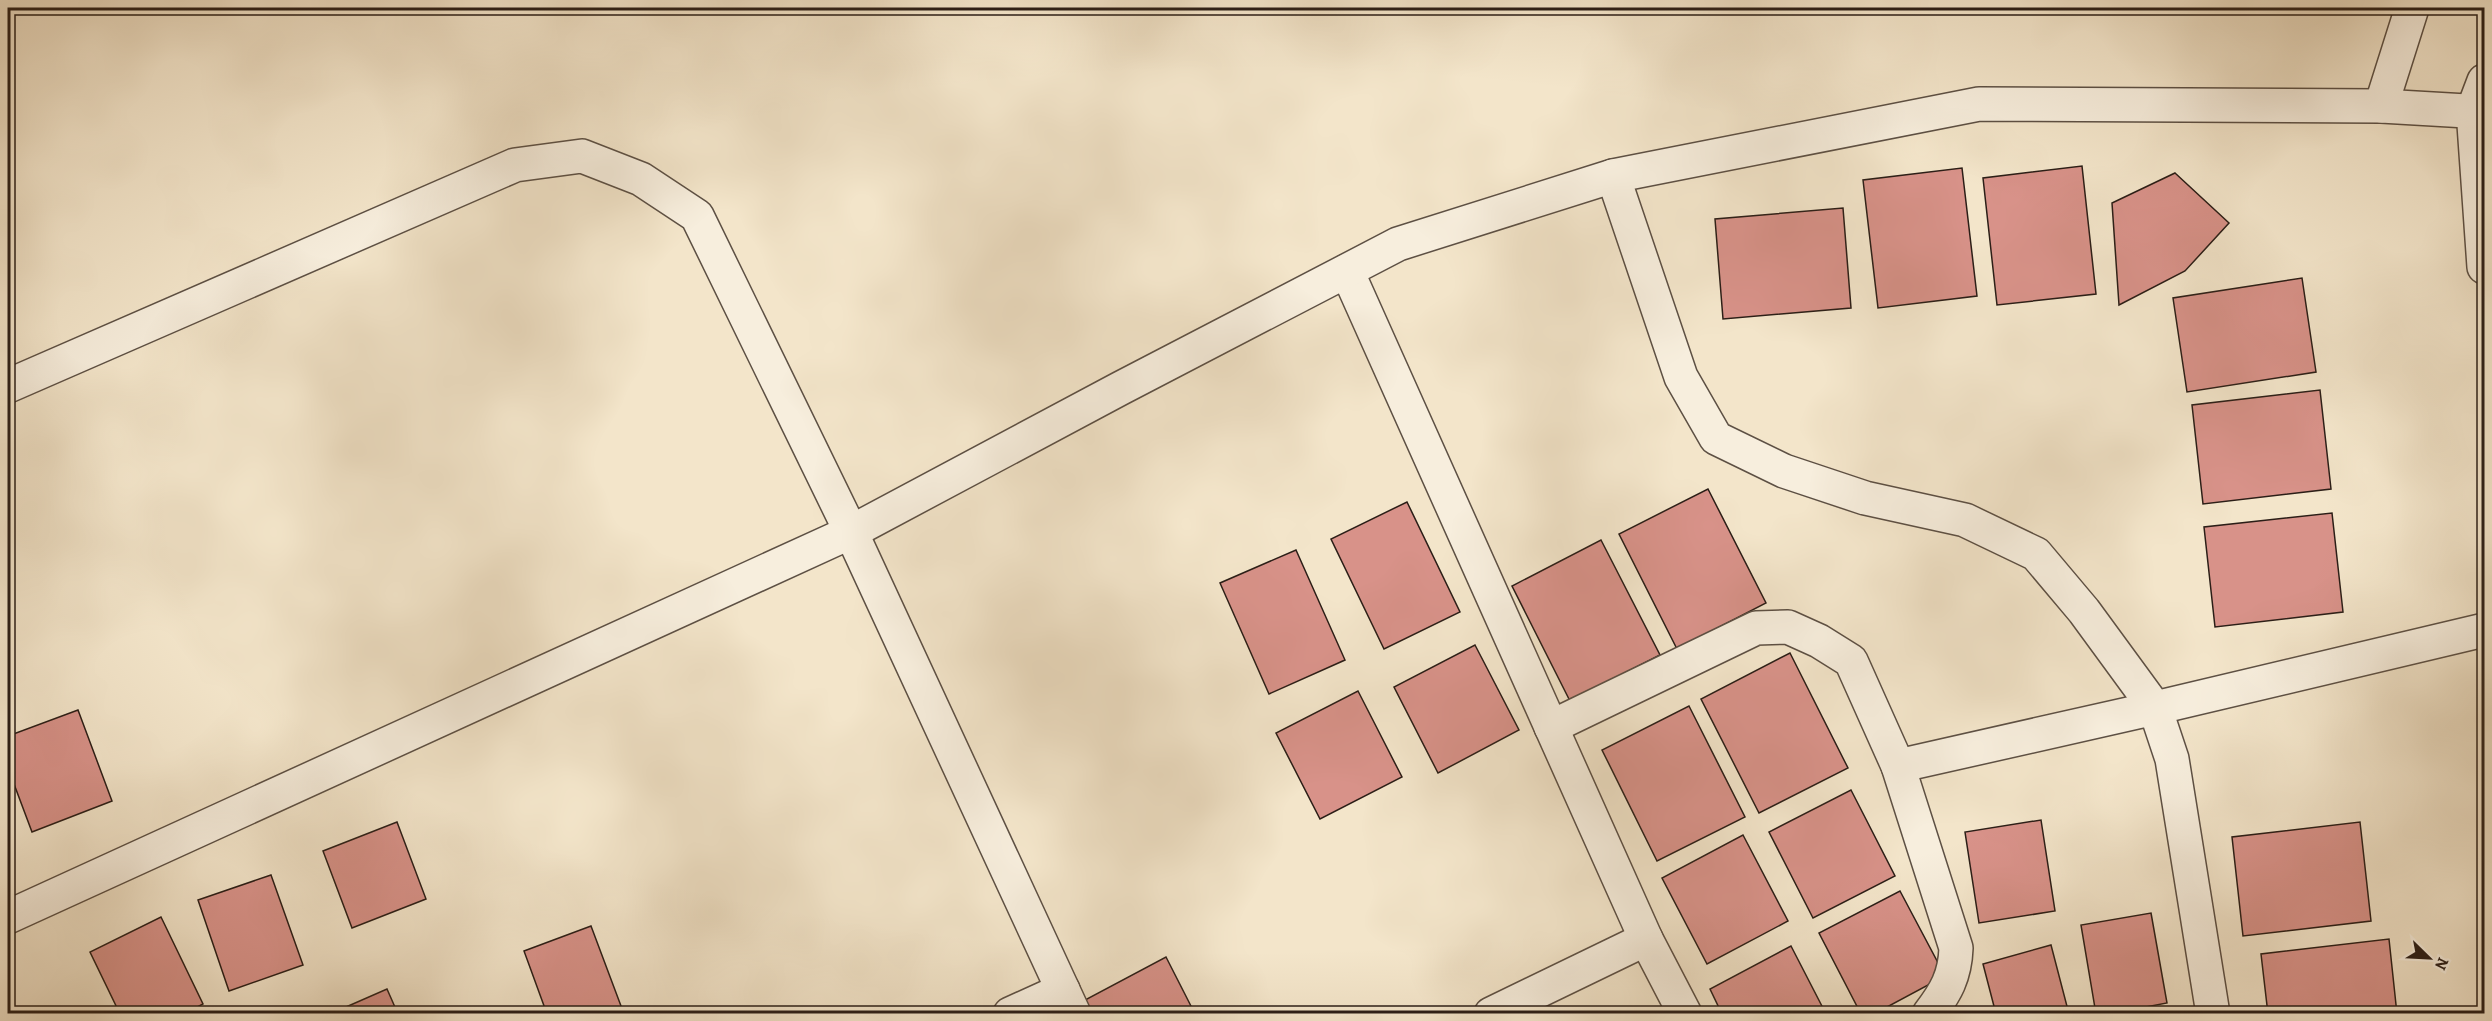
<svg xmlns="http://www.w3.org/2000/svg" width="2492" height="1021" font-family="Alegreya,serif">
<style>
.building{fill:#d89289;stroke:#2b1e17;stroke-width:1.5}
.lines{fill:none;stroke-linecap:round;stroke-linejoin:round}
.minor-casing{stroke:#5d5044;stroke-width:36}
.minor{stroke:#f7eedd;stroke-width:33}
</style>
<rect width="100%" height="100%" fill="#f3e5ca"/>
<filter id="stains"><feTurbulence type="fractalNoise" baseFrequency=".00333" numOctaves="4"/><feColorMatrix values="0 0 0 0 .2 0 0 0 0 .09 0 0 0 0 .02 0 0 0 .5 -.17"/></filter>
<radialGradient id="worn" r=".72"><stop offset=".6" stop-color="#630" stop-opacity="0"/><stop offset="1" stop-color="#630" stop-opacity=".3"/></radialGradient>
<g class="building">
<path d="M 2082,166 L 2096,294 L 1997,305 L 1983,178 Z"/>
<path d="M 1962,168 L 1977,296 L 1878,308 L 1863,180 Z"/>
<path d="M 2175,173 L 2229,223 L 2185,271 L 2119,305 L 2112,203 Z"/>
<path d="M 1843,208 L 1851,308 L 1723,319 L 1715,219 Z"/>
<path d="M 2302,278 L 2316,372 L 2187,392 L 2173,298 Z"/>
<path d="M 2320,390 L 2331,489 L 2203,504 L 2192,405 Z"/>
<path d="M 1708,489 L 1766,603 L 1677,649 L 1619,534 Z"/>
<path d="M 1407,502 L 1460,612 L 1384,649 L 1331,539 Z"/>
<path d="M 2332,513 L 2343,612 L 2215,627 L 2204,527 Z"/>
<path d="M 1601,540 L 1660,655 L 1570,701 L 1512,586 Z"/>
<path d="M 1296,550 L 1345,660 L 1269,694 L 1220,583 Z"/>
<path d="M 1475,645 L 1519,730 L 1438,773 L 1394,687 Z"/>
<path d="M 1790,653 L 1848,768 L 1759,813 L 1701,699 Z"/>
<path d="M 1358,691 L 1402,777 L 1320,819 L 1276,733 Z"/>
<path d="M 1689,706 L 1745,817 L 1657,861 L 1602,750 Z"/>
<path d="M 78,710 L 112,801 L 32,832 L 8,768 L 8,736 Z"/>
<path d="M 1851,790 L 1895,876 L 1813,918 L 1769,832 Z"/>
<path d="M 2041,820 L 2055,911 L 1979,923 L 1965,832 Z"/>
<path d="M 397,822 L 426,899 L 352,928 L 323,851 Z"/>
<path d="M 2360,822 L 2371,921 L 2243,936 L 2232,837 Z"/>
<path d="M 1743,835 L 1788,921 L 1707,964 L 1662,878 Z"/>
<path d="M 271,875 L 303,965 L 229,991 L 198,900 Z"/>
<path d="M 1900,891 L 1945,976 L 1874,1014 L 1861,1014 L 1819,933 Z"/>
<path d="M 2151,913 L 2167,1003 L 2109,1014 L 2096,1014 L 2081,925 Z"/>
<path d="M 161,917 L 203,1004 L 184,1014 L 120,1014 L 90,952 Z"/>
<path d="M 591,926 L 624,1014 L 547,1014 L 524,951 Z"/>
<path d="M 2389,939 L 2397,1014 L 2268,1014 L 2261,954 Z"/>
<path d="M 2051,945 L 2069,1014 L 1996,1014 L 1983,964 Z"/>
<path d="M 1791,946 L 1826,1014 L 1722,1014 L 1710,989 Z"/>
<path d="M 1166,957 L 1195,1014 L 1092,1014 L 1085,1000 Z"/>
<path d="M 387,989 L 398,1014 L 330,1014 Z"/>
</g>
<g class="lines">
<defs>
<g id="minor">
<path d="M 2484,81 L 2473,110 L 2484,267"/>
<path d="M 2381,106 L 2412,8"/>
<path d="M 1613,176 L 1681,377 L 1716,438 L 1784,471 L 1865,498 L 1965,520 L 2036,554 L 2084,611 L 2155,708 L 2484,630"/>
<path d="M 1347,271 L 1646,939 L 1685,1014"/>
<path d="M 8,386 L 515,165 L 582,156 L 641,179 L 697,216 L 851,532 L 1074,1014"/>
<path d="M 1551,727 L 1756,628 L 1788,627 L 1819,641 L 1851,661 L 1898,766 L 1956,948 C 1955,976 1946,992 1929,1014"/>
<path d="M 1898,766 L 2155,708 L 2172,759 L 2213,1014"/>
<path d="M 8,917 L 851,532 L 1121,388 L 1398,244 L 1613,176 L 1979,104 L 2381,106 L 2484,112"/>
<path d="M 1010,1014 L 1063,990"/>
<path d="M 1491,1014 L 1646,939"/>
</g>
</defs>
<use href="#minor" class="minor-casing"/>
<use href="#minor" class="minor"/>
</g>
<rect width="2492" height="1021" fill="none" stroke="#f3e5ca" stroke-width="30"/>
<rect x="9" y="9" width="2474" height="1003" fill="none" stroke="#2b1e17" stroke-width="3"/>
<rect x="15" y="15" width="2462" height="991" fill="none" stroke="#2b1e17" stroke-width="1.5"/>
<g transform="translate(2429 958) rotate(114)" stroke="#f7eedd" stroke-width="4.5" paint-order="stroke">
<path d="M0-4.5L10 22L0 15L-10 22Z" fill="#2b1e17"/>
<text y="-9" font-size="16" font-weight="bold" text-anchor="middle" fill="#2b1e17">N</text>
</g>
<rect width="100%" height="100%" filter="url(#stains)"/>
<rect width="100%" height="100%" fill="url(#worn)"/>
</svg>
